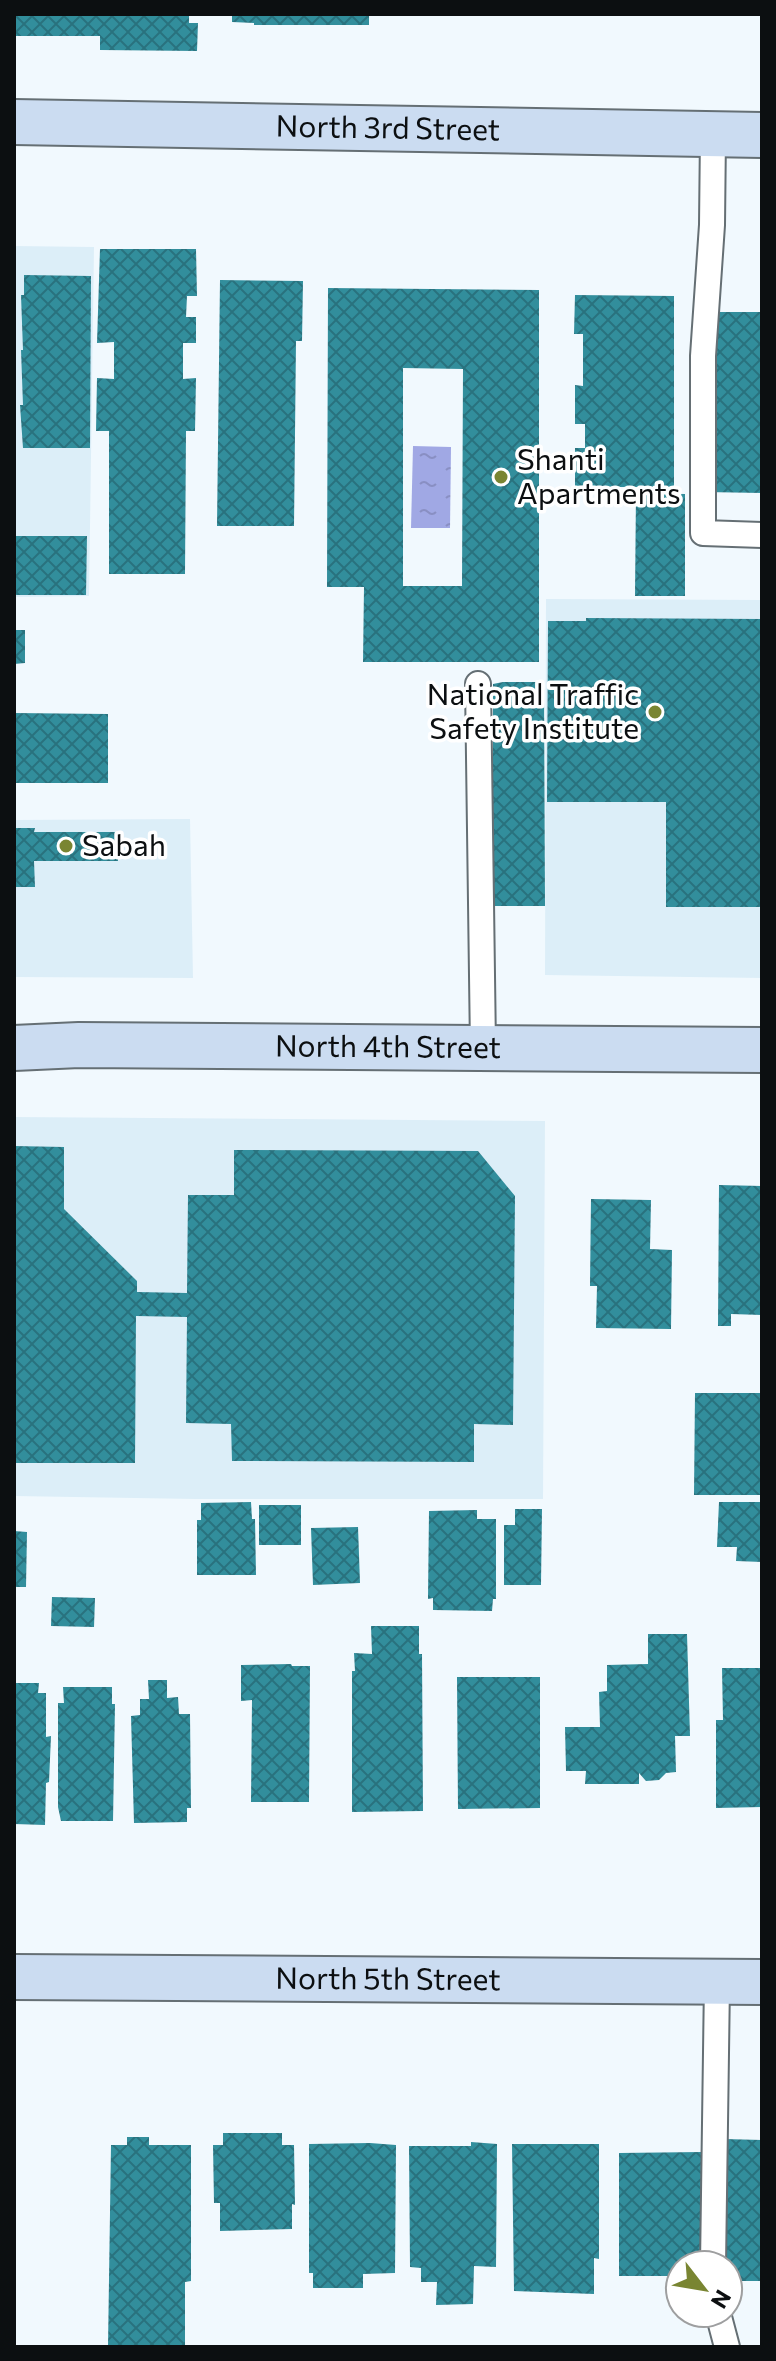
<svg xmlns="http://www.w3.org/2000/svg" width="776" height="2361" font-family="Commissioner,sans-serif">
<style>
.built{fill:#dceef8}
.water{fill:url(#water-ripples)}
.building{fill:url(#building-cross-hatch);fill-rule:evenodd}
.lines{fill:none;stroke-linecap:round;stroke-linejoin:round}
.lane-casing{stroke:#656f74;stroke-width:28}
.secondary-casing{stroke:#656f74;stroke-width:48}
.lane{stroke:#fff;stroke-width:24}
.secondary{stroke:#cbdcf1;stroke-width:44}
.poi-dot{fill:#798532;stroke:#fff;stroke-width:3}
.labels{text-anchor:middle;stroke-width:7;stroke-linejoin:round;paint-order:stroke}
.street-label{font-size:30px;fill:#0c0f11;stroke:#fff}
.poi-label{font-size:30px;fill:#0c0f11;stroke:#fff;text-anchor:start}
</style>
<defs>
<pattern id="water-ripples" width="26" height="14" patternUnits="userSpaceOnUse" patternTransform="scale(2)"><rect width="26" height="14" fill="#a0a8e4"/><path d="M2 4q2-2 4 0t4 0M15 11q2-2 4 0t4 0" fill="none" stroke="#898fc3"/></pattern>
<pattern id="building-cross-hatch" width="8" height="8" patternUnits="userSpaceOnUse" patternTransform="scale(2)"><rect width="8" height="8" fill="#328e9c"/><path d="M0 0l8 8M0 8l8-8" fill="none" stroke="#29727e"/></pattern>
</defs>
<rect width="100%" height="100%" fill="#f1f9fe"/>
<g class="built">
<path d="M 14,246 L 94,247 L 89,596 L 14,597 Z"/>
<path d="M 546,599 L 762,600 L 762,978 L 545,975 Z"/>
<path d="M 190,819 L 193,978 L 14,977 L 14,820 Z"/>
<path d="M 14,1117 L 545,1121 L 543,1499 L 196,1499 L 14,1496 Z"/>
</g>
<path class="water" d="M 413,446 L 451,447 L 450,528 L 411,528 Z"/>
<g class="building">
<path d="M 14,14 L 189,14 L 189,23 L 198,23 L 197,51 L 100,50 L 100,36 L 14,36 Z"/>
<path d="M 232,14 L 369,14 L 369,25 L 254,25 L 254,23 L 232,22 Z"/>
<path d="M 100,249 L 196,249 L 197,296 L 187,296 L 186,317 L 196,317 L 196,343 L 183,343 L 183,379 L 196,378 L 195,431 L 186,431 L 185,574 L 109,574 L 109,431 L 96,431 L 97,378 L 114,379 L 114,342 L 97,343 Z"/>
<path d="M 24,275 L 91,276 L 90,448 L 23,448 L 20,405 L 23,405 L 21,350 L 23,350 L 21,295 L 24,295 Z"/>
<path d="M 220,280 L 303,281 L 302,341 L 296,341 L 294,526 L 217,526 Z"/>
<path d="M 328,288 L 539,290 L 539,662 L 363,662 L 364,587 L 327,587 ZM 403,368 L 463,369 L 462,586 L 403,586 Z"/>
<path d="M 575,295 L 674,296 L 674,487 L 575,487 L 575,448 L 585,448 L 585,424 L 575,424 L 575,385 L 583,386 L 583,334 L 574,334 Z"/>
<path d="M 715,312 L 762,312 L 762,493 L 705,492 Z"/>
<path d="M 636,493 L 685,494 L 685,596 L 635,596 Z"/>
<path d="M 14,536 L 87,536 L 86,595 L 14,595 Z"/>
<path d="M 586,618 L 762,619 L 762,907 L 666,907 L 666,802 L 547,802 L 548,621 L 586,621 Z"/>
<path d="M 14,630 L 25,630 L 25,663 L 14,664 Z"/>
<path d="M 503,682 L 544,682 L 545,906 L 493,906 L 493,684 Z"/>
<path d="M 14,713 L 108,714 L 108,783 L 14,783 Z"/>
<path d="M 14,828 L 35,828 L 34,832 L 118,832 L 118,861 L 34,861 L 35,887 L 14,887 Z"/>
<path d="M 14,1146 L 64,1147 L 64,1209 L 137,1281 L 137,1292 L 187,1293 L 188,1195 L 234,1195 L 234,1150 L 478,1151 L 515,1196 L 513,1425 L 474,1424 L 474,1462 L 232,1461 L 231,1424 L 186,1423 L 187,1317 L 136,1316 L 135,1463 L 14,1463 Z"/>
<path d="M 719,1185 L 762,1186 L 762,1315 L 731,1314 L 731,1326 L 718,1326 Z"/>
<path d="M 591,1199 L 651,1200 L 650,1249 L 672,1250 L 671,1329 L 596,1328 L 597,1286 L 590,1286 Z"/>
<path d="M 695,1393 L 762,1393 L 762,1495 L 694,1495 Z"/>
<path d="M 251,1502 L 252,1519 L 255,1519 L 256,1575 L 197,1575 L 197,1520 L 201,1520 L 201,1503 Z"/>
<path d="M 719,1502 L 762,1502 L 762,1562 L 736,1561 L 737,1547 L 717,1547 Z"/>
<rect x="259" y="1505" width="42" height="40"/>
<path d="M 515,1509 L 542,1509 L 541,1585 L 504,1585 L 504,1525 L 515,1525 Z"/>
<path d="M 477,1510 L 477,1519 L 496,1519 L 496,1599 L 493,1599 L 492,1611 L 433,1610 L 433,1598 L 428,1599 L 429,1511 Z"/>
<path d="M 358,1527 L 360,1583 L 313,1585 L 311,1528 Z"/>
<path d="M 14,1531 L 27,1532 L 26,1587 L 14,1587 Z"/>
<path d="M 52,1597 L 95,1598 L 94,1627 L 51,1626 Z"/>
<path d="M 371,1626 L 419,1626 L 419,1654 L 422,1654 L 423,1811 L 352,1812 L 352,1671 L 355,1671 L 354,1653 L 372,1654 Z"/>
<path d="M 648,1634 L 687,1634 L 690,1736 L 675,1736 L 676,1772 L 666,1773 L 659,1780 L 646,1781 L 639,1773 L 639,1784 L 585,1784 L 586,1771 L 566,1771 L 565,1727 L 600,1727 L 599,1692 L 607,1691 L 607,1665 L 648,1664 Z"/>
<path d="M 291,1664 L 292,1666 L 310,1666 L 309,1802 L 251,1802 L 252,1700 L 241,1701 L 241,1665 Z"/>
<path d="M 722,1668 L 762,1668 L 762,1807 L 716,1808 L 716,1720 L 723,1720 Z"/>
<path d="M 457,1677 L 540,1677 L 540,1808 L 458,1809 Z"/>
<path d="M 148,1680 L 167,1680 L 167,1698 L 178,1697 L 179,1714 L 190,1714 L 191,1808 L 187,1808 L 187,1822 L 134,1823 L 131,1716 L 140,1715 L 140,1699 L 149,1699 Z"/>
<path d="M 14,1683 L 39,1683 L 38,1693 L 46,1693 L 46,1737 L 51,1736 L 49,1782 L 46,1783 L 45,1825 L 14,1824 Z"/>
<path d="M 63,1687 L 112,1687 L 112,1704 L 115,1704 L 113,1821 L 61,1821 L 58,1807 L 58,1703 L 64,1703 Z"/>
<path d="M 223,2133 L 282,2133 L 282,2145 L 294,2145 L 295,2205 L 292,2204 L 292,2229 L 220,2231 L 220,2203 L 214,2203 L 213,2145 L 223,2145 Z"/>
<path d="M 127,2137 L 149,2137 L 149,2145 L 191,2145 L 191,2281 L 185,2282 L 185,2347 L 108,2347 L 111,2145 L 127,2145 Z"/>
<path d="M 724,2139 L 762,2140 L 762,2281 L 728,2281 L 728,2265 L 724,2265 Z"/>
<path d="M 471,2142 L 497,2144 L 496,2267 L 474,2266 L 473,2304 L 436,2305 L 437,2282 L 421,2282 L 421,2268 L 410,2267 L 409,2146 L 471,2146 Z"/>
<path d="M 370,2143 L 396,2145 L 395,2273 L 363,2274 L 363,2288 L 313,2288 L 313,2273 L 309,2273 L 309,2144 Z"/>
<path d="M 512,2144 L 599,2144 L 599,2259 L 594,2258 L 594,2294 L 514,2291 Z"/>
<path d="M 701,2152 L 701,2265 L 680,2265 L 680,2276 L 619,2276 L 619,2153 Z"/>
</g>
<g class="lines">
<defs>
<g id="lane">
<path d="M 713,134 L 712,225 L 703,356 L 703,533 L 762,535"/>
<path d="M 478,684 L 483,1048"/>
<path d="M 713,2265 L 717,1982"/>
<path d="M 718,2313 L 727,2347"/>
</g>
<g id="secondary">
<path id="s1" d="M 14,122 L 762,135"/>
<path id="s2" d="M 14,1048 L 79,1045 L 762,1050"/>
<path id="s3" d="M 14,1977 L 762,1982"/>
</g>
</defs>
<use href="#lane" class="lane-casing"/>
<use href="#secondary" class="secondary-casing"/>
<use href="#lane" class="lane"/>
<use href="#secondary" class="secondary"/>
</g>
<g class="poi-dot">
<circle cx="501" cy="477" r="8"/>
<circle cx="655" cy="712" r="8"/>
<circle cx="66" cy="846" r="8"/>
</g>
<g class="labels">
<g class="street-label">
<text dy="10" stroke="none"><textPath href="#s1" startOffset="374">North 3rd Street</textPath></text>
<text dy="10" stroke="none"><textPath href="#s2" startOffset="374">North 4th Street</textPath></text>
<text dy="10" stroke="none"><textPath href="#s3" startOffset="374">North 5th Street</textPath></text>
</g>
<g class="poi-label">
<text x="517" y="470">Shanti<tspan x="517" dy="34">Apartments</tspan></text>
<text x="639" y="705" text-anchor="end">National Traffic<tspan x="639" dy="34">Safety Institute</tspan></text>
<text x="82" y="856">Sabah</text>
</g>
</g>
<rect width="776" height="2361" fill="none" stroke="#0c0f11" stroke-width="32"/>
<g transform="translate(704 2289) rotate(121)"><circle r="38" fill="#ffffff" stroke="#9e9fa0" stroke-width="2"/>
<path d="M0-6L14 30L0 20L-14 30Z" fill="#798532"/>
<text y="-12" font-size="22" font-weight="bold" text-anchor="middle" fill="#0c0f11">N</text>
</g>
</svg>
